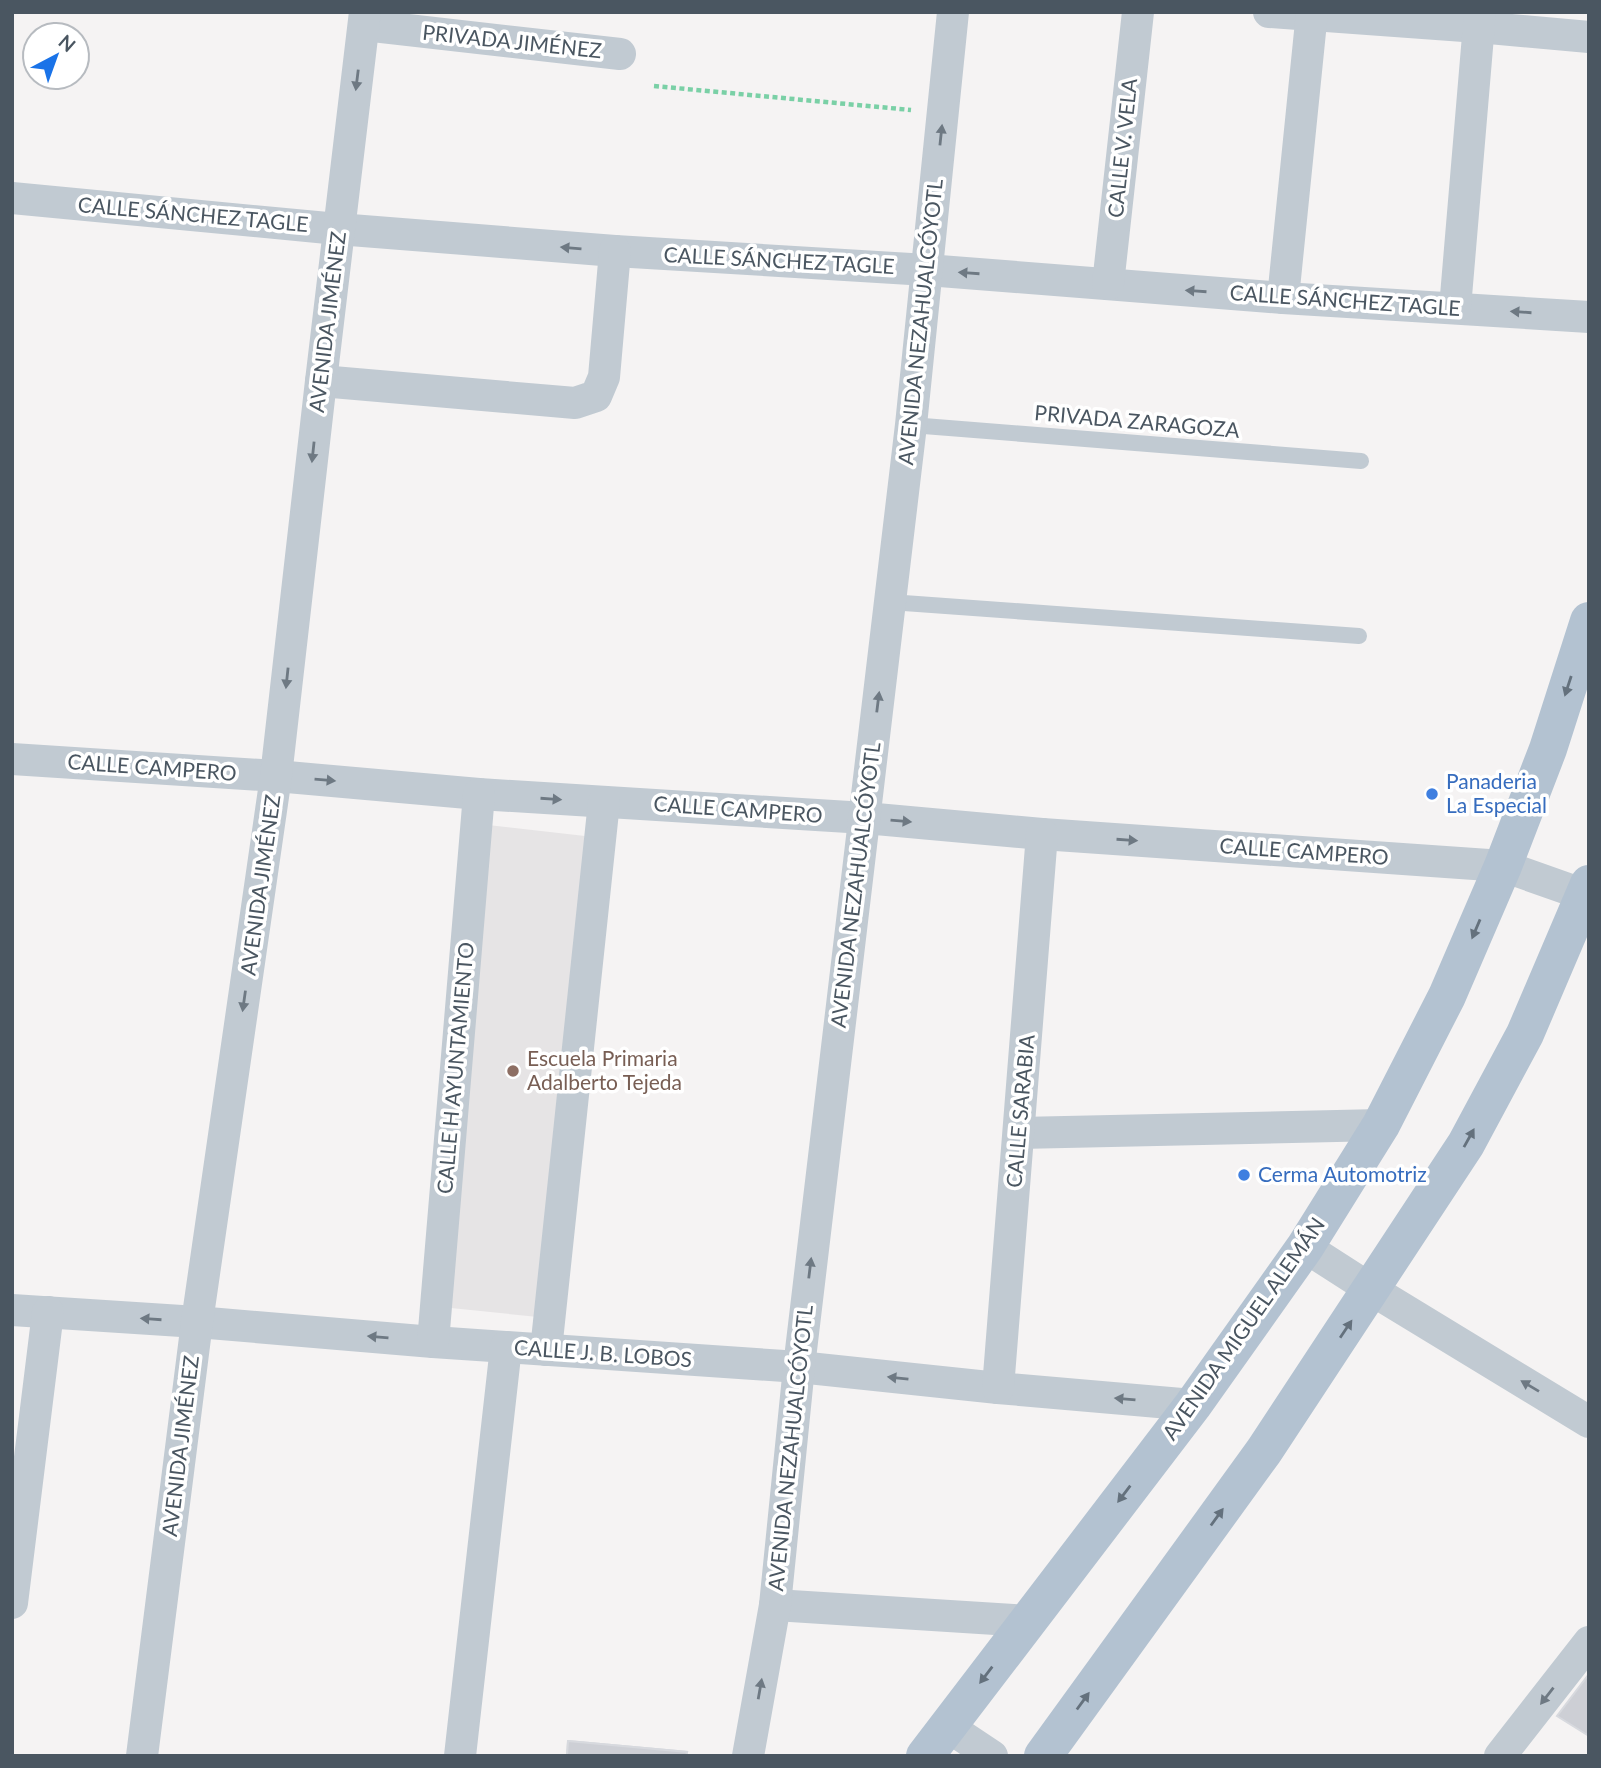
<svg xmlns="http://www.w3.org/2000/svg" width="1601" height="1768" font-family="Lato,sans-serif">
<style>
.education{fill:#e6e4e5}
.building{fill:#cdcfd5;stroke:#d7d9de;stroke-width:2}
.lines{fill:none;stroke-linecap:round;stroke-linejoin:round}
.path{stroke:#7ad0a6;stroke-width:4.5;stroke-dasharray:5 3.5;stroke-linecap:butt}
.lane{stroke:#c1cad2;stroke-width:16}
.street{stroke:#c1cad2;stroke-width:32}
.primary{stroke:#b3c2d1;stroke-width:38}
.oneway{fill:#6e7983}
.oneway2{fill:#64717d}
.shop-dot{fill:#3f7fe0;stroke:#fff;stroke-width:2.5}
.education-dot{fill:#8d6e63;stroke:#fff;stroke-width:2.5}
.labels{text-anchor:middle;stroke-width:7;stroke-linejoin:round;paint-order:stroke}
.street-label{font-size:21px;fill:#4a5661;stroke:#fff}
.shop-label{font-size:21px;fill:#366cbe;stroke:#fff;text-anchor:start}
.education-label{font-size:21px;fill:#785e54;stroke:#fff;text-anchor:start}
</style>
<rect width="100%" height="100%" fill="#f5f3f3"/>
<path class="education" d="M 488,825 L 585,836 L 538,1317 L 441,1307 Z"/>
<g class="building">
<path d="M 1589,1674 L 1589,1736 L 1557,1716 Z"/>
<path d="M 568,1741 L 687,1752 L 686,1756 L 567,1756 Z"/>
<path d="M 568,1741 L 687,1752 L 686,1756 L 567,1756 Z"/>
</g>
<g class="lines">
<path class="path" d="M 654,86 L 911,110"/>
<g class="lane">
<path d="M 911,425 L 1361,461"/>
<path d="M 890,602 L 1359,636"/>
</g>
<g class="street">
<path d="M 1269,12 L 1478,27 L 1589,37"/>
<path d="M 364,25 L 620,54"/>
<path d="M 12,198 L 338,229 L 615,251 L 927,270 L 1283,298 L 1589,317"/>
<path d="M 1108,284 L 1138,12"/>
<path d="M 1283,298 L 1312,12"/>
<path d="M 1455,308 L 1480,12"/>
<path d="M 321,381 L 575,403 L 596,396 L 604,377 L 615,251"/>
<path d="M 12,759 L 276,776 L 479,794 L 865,818 L 1042,834 L 1503,866 L 1585,895 L 1589,892"/>
<path d="M 1019,1133 L 1381,1125"/>
<path d="M 1305,1247 L 1372,1290 L 1589,1422"/>
<path d="M 12,1310 L 197,1322 L 433,1342 L 799,1367 L 998,1388 L 1193,1405"/>
<path d="M 433,1342 L 479,794"/>
<path d="M 546,1350 L 604,802"/>
<path d="M 998,1388 L 1042,834"/>
<path d="M 12,1603 L 48,1312"/>
<path d="M 775,1605 L 1028,1621"/>
<path d="M 947,1726 L 992,1756"/>
<path d="M 142,1756 L 197,1322 L 276,776 L 321,381 L 365,12"/>
<path d="M 460,1756 L 506,1347"/>
<path d="M 748,1756 L 775,1605 L 799,1367 L 911,425 L 953,12"/>
<path d="M 1500,1756 L 1589,1642"/>
</g>
<g class="primary">
<path d="M 925,1756 L 1193,1405 L 1305,1247 L 1381,1125 L 1447,996 L 1503,866 L 1548,749 L 1589,621"/>
<path d="M 1043,1756 L 1264,1451 L 1466,1144 L 1525,1034 L 1589,884"/>
</g>
</g>
<defs><path id="oneway-solid" d="M-6-.8H1V-3.2L6.5 0L1 3.2V.8H-6Z" transform="scale(1.75)"/></defs>
<g class="oneway">
<use href="#oneway-solid" transform="translate(357 80) rotate(97)"/>
<use href="#oneway-solid" transform="translate(941 135) rotate(-84)"/>
<use href="#oneway-solid" transform="translate(571 248) rotate(-175)"/>
<use href="#oneway-solid" transform="translate(969 273) rotate(-176)"/>
<use href="#oneway-solid" transform="translate(1196 291) rotate(-176)"/>
<use href="#oneway-solid" transform="translate(1521 312) rotate(-176)"/>
<use href="#oneway-solid" transform="translate(313 452) rotate(96)"/>
<use href="#oneway-solid" transform="translate(287 678) rotate(96)"/>
<use href="#oneway-solid" transform="translate(878 702) rotate(-83)"/>
<use href="#oneway-solid" transform="translate(325 780) rotate(5)"/>
<use href="#oneway-solid" transform="translate(551 799) rotate(4)"/>
<use href="#oneway-solid" transform="translate(901 821) rotate(5)"/>
<use href="#oneway-solid" transform="translate(1127 840) rotate(4)"/>
<use href="#oneway-solid" transform="translate(244 1001) rotate(98)"/>
<use href="#oneway-solid" transform="translate(810 1268) rotate(-83)"/>
<use href="#oneway-solid" transform="translate(151 1319) rotate(-176)"/>
<use href="#oneway-solid" transform="translate(378 1337) rotate(-175)"/>
<use href="#oneway-solid" transform="translate(898 1378) rotate(-174)"/>
<use href="#oneway-solid" transform="translate(1530 1386) rotate(-149)"/>
<use href="#oneway-solid" transform="translate(1125 1399) rotate(-175)"/>
<use href="#oneway-solid" transform="translate(760 1689) rotate(-80)"/>
<use href="#oneway-solid" transform="translate(1547 1696) rotate(128)"/>
</g>
<g class="oneway2">
<use href="#oneway-solid" transform="translate(1568 686) rotate(108)"/>
<use href="#oneway-solid" transform="translate(1476 929) rotate(113)"/>
<use href="#oneway-solid" transform="translate(1469 1138) rotate(-61)"/>
<use href="#oneway-solid" transform="translate(1346 1329) rotate(-56)"/>
<use href="#oneway-solid" transform="translate(1124 1494) rotate(127)"/>
<use href="#oneway-solid" transform="translate(1217 1517) rotate(-54)"/>
<use href="#oneway-solid" transform="translate(986 1675) rotate(127)"/>
<use href="#oneway-solid" transform="translate(1083 1701) rotate(-54)"/>
</g>
<g class="shop-dot">
<circle cx="1432" cy="794" r="7"/>
<circle cx="1244" cy="1175" r="7"/>
</g>
<circle class="education-dot" cx="513" cy="1071" r="7"/>
<g class="labels">
<g class="street-label">
<text transform="translate(512 42) rotate(6)" y="7">PRIVADA JIMÉNEZ</text>
<text transform="translate(1123 148) rotate(-84)" y="7">CALLE V. VELA</text>
<text transform="translate(193 215) rotate(5)" y="7">CALLE SÁNCHEZ TAGLE</text>
<text transform="translate(779 261) rotate(3)" y="7">CALLE SÁNCHEZ TAGLE</text>
<text transform="translate(1345 301) rotate(4)" y="7">CALLE SÁNCHEZ TAGLE</text>
<text transform="translate(328 322) rotate(-83)" y="7">AVENIDA JIMÉNEZ</text>
<text transform="translate(921 322) rotate(-84)" y="7">AVENIDA NEZAHUALCÓYOTL</text>
<text transform="translate(1137 422) rotate(5)" y="7">PRIVADA ZARAGOZA</text>
<text transform="translate(152 768) rotate(4)" y="7">CALLE CAMPERO</text>
<text transform="translate(738 810) rotate(4)" y="7">CALLE CAMPERO</text>
<text transform="translate(1304 852) rotate(4)" y="7">CALLE CAMPERO</text>
<text transform="translate(261 885) rotate(-82)" y="7">AVENIDA JIMÉNEZ</text>
<text transform="translate(856 885) rotate(-83)" y="7">AVENIDA NEZAHUALCÓYOTL</text>
<text transform="translate(456 1068) rotate(-85)" y="7">CALLE H AYUNTAMIENTO</text>
<text transform="translate(1021 1111) rotate(-85)" y="7">CALLE SARABIA</text>
<text transform="translate(1244 1329) rotate(-55)" y="7">AVENIDA MIGUEL ALEMÁN</text>
<text transform="translate(603 1354) rotate(4)" y="7">CALLE J. B. LOBOS</text>
<text transform="translate(181 1446) rotate(-83)" y="7">AVENIDA JIMÉNEZ</text>
<text transform="translate(791 1448) rotate(-84)" y="7">AVENIDA NEZAHUALCÓYOTL</text>
</g>
<g class="shop-label">
<text x="1446" y="789">Panaderia<tspan x="1446" dy="24">La Especial</tspan></text>
<text x="1258" y="1182">Cerma Automotriz</text>
</g>
<g class="education-label">
<text x="527" y="1066">Escuela Primaria<tspan x="527" dy="24">Adalberto Tejeda</tspan></text>
</g>
</g>
<rect width="1601" height="1768" fill="none" stroke="#4a5661" stroke-width="28"/>
<g transform="translate(56 56) rotate(41)"><circle r="33" fill="#ffffff" stroke="#b7bbc0" stroke-width="2"/>
<path d="M0-5L12 26L0 18L-12 26Z" fill="#1a73e8"/>
<text y="-10" font-size="19" font-weight="bold" text-anchor="middle" fill="#4a5661">N</text>
</g>
</svg>
